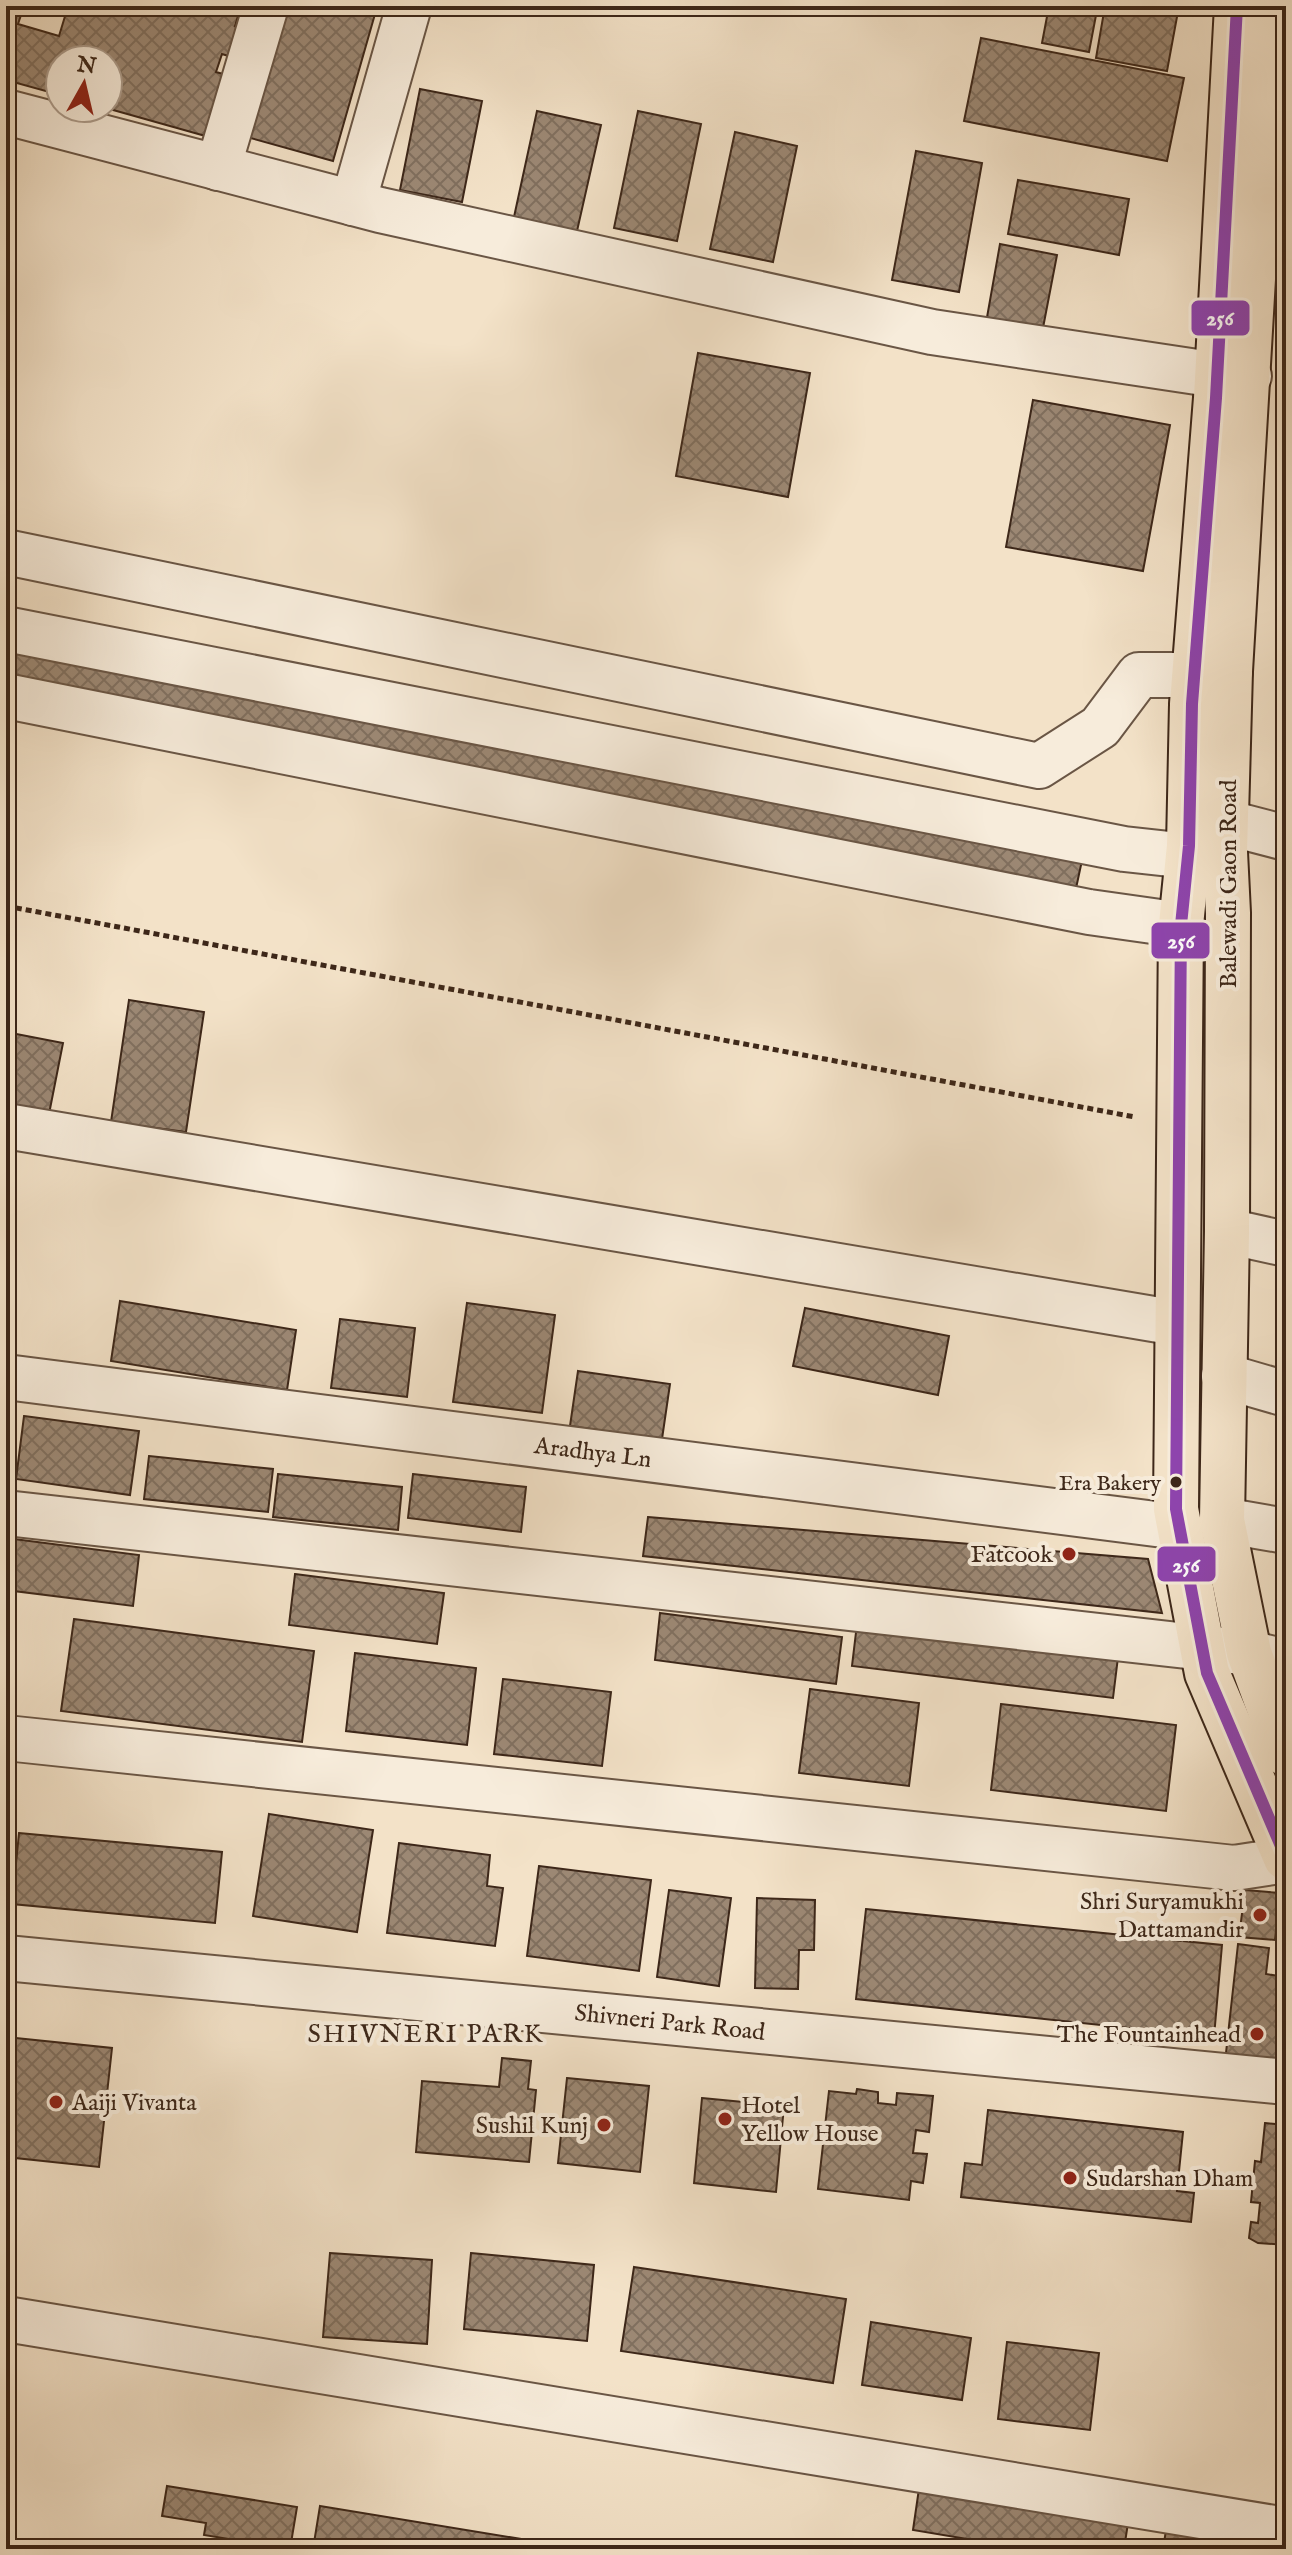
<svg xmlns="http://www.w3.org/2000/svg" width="1292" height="2555" font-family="'IM FELL English',serif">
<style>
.building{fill:url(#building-cross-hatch);stroke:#3d2719;stroke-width:2}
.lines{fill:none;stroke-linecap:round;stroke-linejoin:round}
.minor-casing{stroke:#6a5645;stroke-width:48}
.major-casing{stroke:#3d2719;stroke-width:48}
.path{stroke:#3d2719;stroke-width:5;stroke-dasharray:6 4;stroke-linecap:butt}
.minor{stroke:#f7ecdb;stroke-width:44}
.major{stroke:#f3e2c8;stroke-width:44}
.bus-1-casing{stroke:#f7ecdb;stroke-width:18}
.bus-1{stroke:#8e44ad;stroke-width:12}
.bus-dot{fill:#3d2719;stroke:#f7ecdb;stroke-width:3}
.poi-dot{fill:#8f2418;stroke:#f7ecdb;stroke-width:3}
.labels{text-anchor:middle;stroke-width:8;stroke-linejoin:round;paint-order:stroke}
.bus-label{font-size:22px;fill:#3d2719;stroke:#f7ecdb;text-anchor:end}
.street-label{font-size:24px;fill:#3d2719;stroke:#f7ecdb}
.poi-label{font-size:24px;fill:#3d2719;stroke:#f7ecdb;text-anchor:end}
.neighbourhood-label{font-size:26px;letter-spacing:2px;fill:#3d2719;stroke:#f7ecdb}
.line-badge{stroke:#f7ecdb;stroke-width:3}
.badge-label{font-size:22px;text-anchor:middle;font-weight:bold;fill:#fff}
</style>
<defs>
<pattern id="building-cross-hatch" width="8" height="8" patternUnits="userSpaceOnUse" patternTransform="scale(2)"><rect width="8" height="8" fill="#9c8874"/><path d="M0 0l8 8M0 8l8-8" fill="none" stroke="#806f5e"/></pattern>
</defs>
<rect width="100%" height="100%" fill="#f3e2c8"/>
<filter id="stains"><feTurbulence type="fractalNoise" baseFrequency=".0025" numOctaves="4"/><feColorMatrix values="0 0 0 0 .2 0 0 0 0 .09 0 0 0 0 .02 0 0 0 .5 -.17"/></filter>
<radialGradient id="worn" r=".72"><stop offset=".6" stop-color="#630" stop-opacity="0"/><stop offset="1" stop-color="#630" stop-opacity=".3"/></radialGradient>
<g class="building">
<path d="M 6,6 L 24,6 L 18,24 L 59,36 L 66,13 L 49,8 L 50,6 L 241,6 L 235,26 L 244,29 L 235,58 L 222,54 L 216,72 L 234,77 L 216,139 L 106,108 L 108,108 L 108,60 L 60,60 L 60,95 L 6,80 Z"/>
<path d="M 277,6 L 377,7 L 333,161 L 240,135 Z"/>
<path d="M 1049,6 L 1079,6 L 1097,10 L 1089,52 L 1042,43 Z"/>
<path d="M 1105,6 L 1179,6 L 1167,71 L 1096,58 Z"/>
<path d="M 981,38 L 1184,78 L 1167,161 L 964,121 Z"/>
<path d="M 420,89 L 482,101 L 462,202 L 400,190 Z"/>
<path d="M 537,111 L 601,125 L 577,231 L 514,217 Z"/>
<path d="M 638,111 L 701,124 L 677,241 L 614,228 Z"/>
<path d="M 735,132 L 797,146 L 773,262 L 710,249 Z"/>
<path d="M 916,151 L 982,163 L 959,292 L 892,280 Z"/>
<path d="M 1018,180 L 1129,199 L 1119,255 L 1008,234 Z"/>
<path d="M 1000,244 L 1057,255 L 1042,333 L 986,323 Z"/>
<path d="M 698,353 L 810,373 L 788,497 L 676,476 Z"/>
<path d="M 1033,400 L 1170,425 L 1143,571 L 1006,547 Z"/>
<path d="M 6,639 L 1084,851 L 1075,893 L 6,683 Z"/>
<path d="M 129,1000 L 204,1012 L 186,1132 L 111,1122 Z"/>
<path d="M 6,1032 L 63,1043 L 49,1114 L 6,1106 Z"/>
<path d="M 120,1301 L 296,1330 L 287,1390 L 111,1361 Z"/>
<path d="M 467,1303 L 555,1315 L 542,1413 L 453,1402 Z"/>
<path d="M 805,1308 L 949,1336 L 938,1395 L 793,1366 Z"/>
<path d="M 340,1319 L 415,1328 L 407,1397 L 331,1388 Z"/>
<path d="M 578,1371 L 670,1384 L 662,1439 L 570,1426 Z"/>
<path d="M 24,1416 L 139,1431 L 130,1495 L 16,1479 Z"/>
<path d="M 6,1436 L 14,1436 L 10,1479 L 6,1479 Z"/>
<path d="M 149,1456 L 273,1469 L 268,1512 L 144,1499 Z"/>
<path d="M 278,1474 L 402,1487 L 398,1530 L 273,1517 Z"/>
<path d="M 413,1474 L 526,1487 L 521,1532 L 408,1518 Z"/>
<path d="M 648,1517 L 1148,1559 L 1162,1613 L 643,1556 Z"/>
<path d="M 6,1538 L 139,1555 L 133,1606 L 6,1590 Z"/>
<path d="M 295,1574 L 444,1593 L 437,1644 L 289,1625 Z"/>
<path d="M 660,1613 L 842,1637 L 836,1684 L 655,1660 Z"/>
<path d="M 74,1619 L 314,1651 L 302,1742 L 61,1711 Z"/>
<path d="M 857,1624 L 1118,1657 L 1113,1698 L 852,1666 Z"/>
<path d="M 355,1653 L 476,1668 L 467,1745 L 346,1731 Z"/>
<path d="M 503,1679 L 611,1692 L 602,1766 L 494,1754 Z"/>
<path d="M 810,1689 L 919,1703 L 909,1786 L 799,1773 Z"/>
<path d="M 1001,1704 L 1176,1725 L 1166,1811 L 991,1790 Z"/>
<path d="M 269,1814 L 373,1830 L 357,1932 L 253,1916 Z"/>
<path d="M 19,1833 L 222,1852 L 215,1923 L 12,1904 Z"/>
<path d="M 399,1843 L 490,1855 L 487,1886 L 503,1888 L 495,1946 L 387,1933 Z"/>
<path d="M 539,1866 L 651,1880 L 639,1971 L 527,1956 Z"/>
<path d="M 669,1890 L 731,1898 L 719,1986 L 657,1977 Z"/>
<path d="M 1245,1890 L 1280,1893 L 1275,1940 L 1239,1937 Z"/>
<path d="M 757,1898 L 815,1900 L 814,1950 L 799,1950 L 798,1989 L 755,1988 Z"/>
<path d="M 866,1909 L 1222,1945 L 1214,2037 L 856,1999 Z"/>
<path d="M 1238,1944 L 1269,1948 L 1266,1974 L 1279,1976 L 1276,2004 L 1286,2005 L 1286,2069 L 1225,2062 Z"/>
<path d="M 6,2037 L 112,2048 L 99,2167 L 6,2157 Z"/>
<path d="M 502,2058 L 531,2061 L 528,2089 L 536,2090 L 529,2162 L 416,2152 L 422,2081 L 499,2087 Z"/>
<path d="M 567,2078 L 649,2086 L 640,2172 L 558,2163 Z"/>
<path d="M 857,2089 L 878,2092 L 878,2103 L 896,2105 L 897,2093 L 933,2096 L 929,2132 L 916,2130 L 913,2153 L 927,2154 L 923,2183 L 911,2181 L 909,2200 L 818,2189 L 829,2091 L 856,2094 Z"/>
<path d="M 702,2098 L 784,2106 L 776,2192 L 694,2183 Z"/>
<path d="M 988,2110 L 1183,2132 L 1177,2191 L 1194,2193 L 1191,2222 L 961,2197 L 965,2163 L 982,2165 Z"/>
<path d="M 1265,2123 L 1286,2125 L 1286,2245 L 1258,2243 L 1249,2238 L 1251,2222 L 1258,2223 L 1260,2203 L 1251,2202 L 1255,2161 L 1261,2162 Z"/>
<path d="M 330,2253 L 432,2260 L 427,2344 L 323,2337 Z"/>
<path d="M 471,2253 L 594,2265 L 587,2341 L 464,2329 Z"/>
<path d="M 634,2267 L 846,2299 L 833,2383 L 621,2351 Z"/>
<path d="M 871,2322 L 971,2338 L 962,2400 L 862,2385 Z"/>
<path d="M 1007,2342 L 1099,2353 L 1090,2430 L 998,2419 Z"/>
<path d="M 921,2475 L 1130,2510 L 1124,2549 L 1027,2549 L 913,2530 Z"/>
<path d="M 167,2486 L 297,2507 L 290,2549 L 204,2535 L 206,2523 L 162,2516 Z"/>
<path d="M 320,2506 L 582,2549 L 313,2549 Z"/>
<path d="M 1168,2518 L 1265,2533 L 1263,2549 L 1163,2549 Z"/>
</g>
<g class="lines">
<defs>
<g id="minor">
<path d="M 6,112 L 380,210 L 932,332 L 1217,375 L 1249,376"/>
<path d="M 218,168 L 266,6"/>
<path d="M 353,203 L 409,6"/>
<path d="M 6,552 L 1039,766 L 1100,727 L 1139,675 L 1194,675 L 1230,671"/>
<path d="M 6,629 L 1124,849 L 1188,856"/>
<path d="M 6,696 L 1089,912 L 1181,925"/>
<path d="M 1190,813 L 1286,838"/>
<path d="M 6,1126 L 1177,1323"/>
<path d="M 1227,1231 L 1286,1244"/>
<path d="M 1224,1376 L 1286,1394"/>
<path d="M 6,1377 L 1179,1527"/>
<path d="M 6,1513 L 1249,1653 L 1286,1662"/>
<path d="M 1222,1520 L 1286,1531"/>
<path d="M 6,1738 L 1234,1868 L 1286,1860"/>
<path d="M 6,1958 L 1286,2082"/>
<path d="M 6,2319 L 1286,2530"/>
</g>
<g id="major">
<path d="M 1237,6 L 1216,398 L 1192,704 L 1189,846 L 1181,925 L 1176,1509 L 1207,1673 L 1286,1858"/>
<path d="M 1269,6 L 1230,671 L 1225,852 L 1228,913 L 1227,1231 L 1222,1520 L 1249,1653 L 1286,1754"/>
</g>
</defs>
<use href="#minor" class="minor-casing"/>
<use href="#major" class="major-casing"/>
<path class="path" d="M 6,906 L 1135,1117"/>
<use href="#minor" class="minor"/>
<use href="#major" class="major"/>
<defs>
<path id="bus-1" d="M 1237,6 L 1216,398 L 1192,704 L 1189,846 L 1181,925 L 1176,1509 L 1207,1673 L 1286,1858"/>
</defs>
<use href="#bus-1" class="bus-1-casing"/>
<use href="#bus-1" class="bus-1"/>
</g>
<circle class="bus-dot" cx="1176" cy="1482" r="7"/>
<g class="poi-dot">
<circle cx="1069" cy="1554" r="8"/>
<circle cx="1260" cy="1915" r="8"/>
<circle cx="1257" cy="2034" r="8"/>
<circle cx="56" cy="2102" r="8"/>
<circle cx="725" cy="2119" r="8"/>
<circle cx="604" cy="2125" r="8"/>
<circle cx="1070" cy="2178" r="8"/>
</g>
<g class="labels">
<g class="bus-label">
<text x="1161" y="1490">Era Bakery</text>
</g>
<g class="street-label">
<text transform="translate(1228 884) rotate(-90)" y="8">Balewadi Gaon Road</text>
<text transform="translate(593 1452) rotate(7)" y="8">Aradhya Ln</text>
<text transform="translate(670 2022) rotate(6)" y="8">Shivneri Park Road</text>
</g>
<g class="poi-label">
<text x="1053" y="1562">Fatcook</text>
<text x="1244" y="1909">Shri Suryamukhi<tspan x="1244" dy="28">Dattamandir</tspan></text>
<text x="1241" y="2042">The Fountainhead</text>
<text x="72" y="2110" text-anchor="start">Aaiji Vivanta</text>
<text x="741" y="2113" text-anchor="start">Hotel<tspan x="741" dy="28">Yellow House</tspan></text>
<text x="588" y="2133">Sushil Kunj</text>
<text x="1086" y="2186" text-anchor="start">Sudarshan Dham</text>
</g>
<g class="neighbourhood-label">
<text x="426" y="2042">SHIVNERI PARK</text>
</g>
</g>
<g class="line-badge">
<rect x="1190" y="299" width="61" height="38" rx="8" fill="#8e44ad"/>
<rect x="1150" y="921" width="61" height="39" rx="8" fill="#8e44ad"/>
<rect x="1156" y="1545" width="61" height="38" rx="8" fill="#8e44ad"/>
</g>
<g class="badge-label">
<text x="1220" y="325">256</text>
<text x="1181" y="948">256</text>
<text x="1186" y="1572">256</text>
</g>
<rect width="1292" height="2555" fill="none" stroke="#f3e2c8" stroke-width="32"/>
<rect x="8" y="8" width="1276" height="2539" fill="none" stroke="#3d2719" stroke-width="4"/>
<rect x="16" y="16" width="1260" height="2523" fill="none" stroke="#3d2719" stroke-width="2"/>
<g transform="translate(84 84) rotate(8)"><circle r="38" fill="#f7ecdb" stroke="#ad9d8d" stroke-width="2"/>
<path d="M0-6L14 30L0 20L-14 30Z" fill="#8f2418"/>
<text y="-12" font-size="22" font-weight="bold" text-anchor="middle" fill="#3d2719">N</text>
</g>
<rect width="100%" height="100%" filter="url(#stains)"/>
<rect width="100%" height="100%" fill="url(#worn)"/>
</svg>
